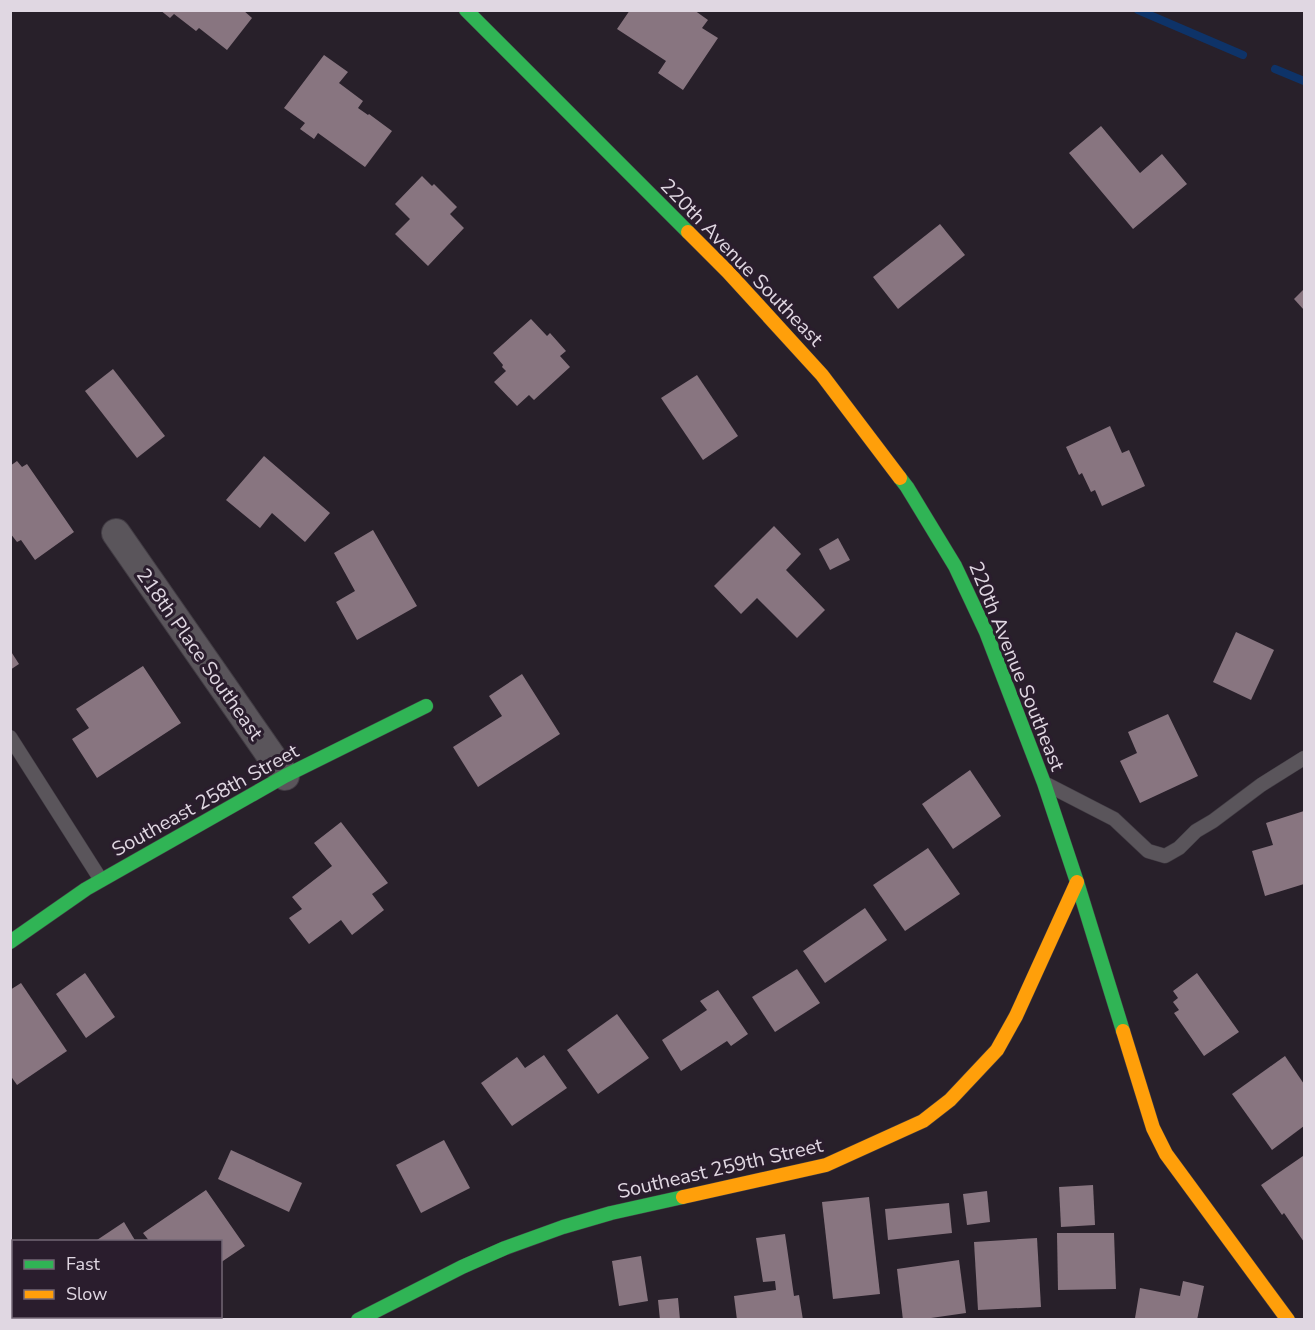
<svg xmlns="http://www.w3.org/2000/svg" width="1315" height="1330" font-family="'Nunito Sans',sans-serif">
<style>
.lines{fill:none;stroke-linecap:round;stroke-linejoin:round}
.stream{stroke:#0e3368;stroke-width:8}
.building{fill:#887580}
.lane-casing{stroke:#423c44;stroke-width:15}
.street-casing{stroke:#423c44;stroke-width:30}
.fast-casing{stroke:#423c44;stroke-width:15}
.slow-casing{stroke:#423c44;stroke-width:15}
.lane{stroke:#5a555b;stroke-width:14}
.street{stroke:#5a555b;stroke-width:28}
.fast{stroke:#30b455;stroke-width:14}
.slow{stroke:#ff9f0a;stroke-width:14}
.labels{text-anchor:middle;stroke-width:6;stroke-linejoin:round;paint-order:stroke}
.street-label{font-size:20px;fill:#e0d7e2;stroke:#2a1d2d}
</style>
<rect width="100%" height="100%" fill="#28202a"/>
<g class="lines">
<g class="stream">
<path d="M 1138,10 L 1243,55"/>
<path d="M 1275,69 L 1304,81"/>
</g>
</g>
<g class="building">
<path d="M 160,10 L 243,10 L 252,18 L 227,50 L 199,28 L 196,31 L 174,14 L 170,18 Z"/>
<path d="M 630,10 L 694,10 L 708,20 L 702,28 L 718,38 L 683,90 L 658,73 L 666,61 L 617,29 Z"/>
<path d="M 324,55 L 348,72 L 339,83 L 363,101 L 358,108 L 368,115 L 369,114 L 392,131 L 365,167 L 318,133 L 314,139 L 300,129 L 305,123 L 284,108 Z"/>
<path d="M 1101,126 L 1140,173 L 1162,154 L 1187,184 L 1133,229 L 1069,153 Z"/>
<path d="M 422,176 L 432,186 L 434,184 L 457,207 L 450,214 L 464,228 L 428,266 L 395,234 L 410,219 L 395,204 Z"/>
<path d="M 940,224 L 965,255 L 898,309 L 873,277 Z"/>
<path d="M 1304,289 L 1304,310 L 1294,299 Z"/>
<path d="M 531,319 L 547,336 L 550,333 L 566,351 L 560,356 L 570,367 L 534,400 L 529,395 L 517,406 L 494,382 L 506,371 L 502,367 L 503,365 L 493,353 Z"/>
<path d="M 113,369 L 165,436 L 137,458 L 85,391 Z"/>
<path d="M 697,375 L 738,436 L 703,460 L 661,398 Z"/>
<path d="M 1110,426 L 1122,453 L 1129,450 L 1145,486 L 1102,506 L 1095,490 L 1091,492 L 1082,473 L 1079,475 L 1066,447 Z"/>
<path d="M 264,456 L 330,513 L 305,542 L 272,513 L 260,528 L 226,500 Z"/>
<path d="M 17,461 L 22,467 L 27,464 L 74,532 L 35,560 L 21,540 L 17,542 L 10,533 L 10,466 Z"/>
<path d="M 774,526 L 801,554 L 786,570 L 825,610 L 797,638 L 757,598 L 741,614 L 714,586 Z"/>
<path d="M 373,530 L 417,606 L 357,640 L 336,602 L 355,591 L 334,553 Z"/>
<path d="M 838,538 L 850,560 L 830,570 L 819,549 Z"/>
<path d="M 1236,632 L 1274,650 L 1251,700 L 1213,682 Z"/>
<path d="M 10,650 L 19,664 L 10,670 Z"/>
<path d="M 143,666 L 181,723 L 97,778 L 72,739 L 89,728 L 76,709 Z"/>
<path d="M 522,674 L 560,734 L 478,787 L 453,747 L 502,716 L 489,696 Z"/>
<path d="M 1168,714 L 1198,776 L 1140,803 L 1120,761 L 1137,753 L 1128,732 Z"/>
<path d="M 970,770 L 1001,816 L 953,849 L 922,804 Z"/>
<path d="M 1304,811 L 1304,884 L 1265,896 L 1252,851 L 1273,845 L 1266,823 Z"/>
<path d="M 341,822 L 388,883 L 372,894 L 384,910 L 352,935 L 341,920 L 309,944 L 289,918 L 302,909 L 292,897 L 332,866 L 314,843 Z"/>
<path d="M 928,848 L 960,894 L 905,931 L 873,885 Z"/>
<path d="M 865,908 L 887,940 L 825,983 L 803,951 Z"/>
<path d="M 797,969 L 820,1003 L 775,1032 L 752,997 Z"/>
<path d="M 85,973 L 115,1017 L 86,1038 L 56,994 Z"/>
<path d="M 1197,973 L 1239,1032 L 1204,1056 L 1174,1013 L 1179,1010 L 1173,1002 L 1178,998 L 1173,991 Z"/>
<path d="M 21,983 L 67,1051 L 17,1085 L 10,1075 L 10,990 Z"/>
<path d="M 718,990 L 748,1034 L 731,1046 L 727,1041 L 681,1071 L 662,1040 L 707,1010 L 700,1001 Z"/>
<path d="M 617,1014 L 649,1058 L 598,1094 L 567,1050 Z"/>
<path d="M 544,1055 L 567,1088 L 512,1126 L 481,1083 L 517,1057 L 525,1068 Z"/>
<path d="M 1285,1056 L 1304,1084 L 1304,1126 L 1272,1150 L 1232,1094 Z"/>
<path d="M 444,1140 L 470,1188 L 421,1213 L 396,1165 Z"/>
<path d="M 231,1150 L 302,1183 L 289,1212 L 218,1179 Z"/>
<path d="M 1303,1156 L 1304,1159 L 1304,1242 L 1284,1213 L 1282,1215 L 1261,1185 Z"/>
<path d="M 1093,1185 L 1095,1225 L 1061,1227 L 1059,1187 Z"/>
<path d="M 206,1190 L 245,1246 L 220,1263 L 220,1242 L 150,1242 L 143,1233 Z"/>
<path d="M 987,1191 L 990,1222 L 967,1225 L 963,1194 Z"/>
<path d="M 869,1197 L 880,1294 L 833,1299 L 822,1202 Z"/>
<path d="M 949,1203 L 952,1233 L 888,1240 L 885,1209 Z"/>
<path d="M 124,1222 L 136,1242 L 94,1242 Z"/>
<path d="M 1057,1233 L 1114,1233 L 1116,1289 L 1058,1290 Z"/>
<path d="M 785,1234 L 794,1296 L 799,1295 L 803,1320 L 737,1320 L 734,1296 L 776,1290 L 775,1281 L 763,1282 L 756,1238 Z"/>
<path d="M 1037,1238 L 1041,1307 L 978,1310 L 974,1242 Z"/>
<path d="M 641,1256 L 648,1301 L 619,1306 L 612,1261 Z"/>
<path d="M 959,1260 L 966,1313 L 917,1320 L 903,1320 L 897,1269 Z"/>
<path d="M 1183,1281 L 1204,1286 L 1197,1320 L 1141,1320 L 1135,1318 L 1140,1288 L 1180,1296 Z"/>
<path d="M 678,1298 L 680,1320 L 660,1320 L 658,1300 Z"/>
</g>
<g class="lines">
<defs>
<g id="lane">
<path d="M 10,737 L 101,880"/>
<path d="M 1048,785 L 1114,819 L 1148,851 L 1165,856 L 1179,848 L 1196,831 L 1213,821 L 1261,785 L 1304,758"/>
</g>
<g id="street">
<path d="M 116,533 L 285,776"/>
<path d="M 10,1284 L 14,1288"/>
<path d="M 34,1316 L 36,1320"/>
</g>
<g id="fast">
<path d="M 466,10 L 688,232"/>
<path d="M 900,478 L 907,487 L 955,566 L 986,632 L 1044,783 L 1077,882 L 1123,1031"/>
<path d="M 10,942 L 86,889 L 285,776 L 426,706"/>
<path d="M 358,1320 L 462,1267 L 505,1248 L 563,1227 L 611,1213 L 683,1197"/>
</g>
<g id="slow">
<path d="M 688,232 L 728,272 L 822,375 L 900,478"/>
<path d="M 1123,1031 L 1153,1128 L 1166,1154 L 1288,1320"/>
<path d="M 683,1197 L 826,1165 L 923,1121 L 950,1100 L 997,1050 L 1016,1016 L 1077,882"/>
</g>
</defs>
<use href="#lane" class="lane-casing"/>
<use href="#street" class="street-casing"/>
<use href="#fast" class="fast-casing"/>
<use href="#slow" class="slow-casing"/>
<use href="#lane" class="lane"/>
<use href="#street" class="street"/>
<use href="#fast" class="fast"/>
<use href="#slow" class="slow"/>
</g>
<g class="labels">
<g class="street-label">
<text transform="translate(742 262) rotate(46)" y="7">220th Avenue Southeast</text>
<text transform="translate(200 654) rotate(55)" y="7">218th Place Southeast</text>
<text transform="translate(1017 666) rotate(68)" y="7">220th Avenue Southeast</text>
<text transform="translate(205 800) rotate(-29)" y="7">Southeast 258th Street</text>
<text transform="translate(720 1168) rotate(-13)" y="7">Southeast 259th Street</text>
</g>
</g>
<rect width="1315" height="1330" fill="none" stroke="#e0d7e2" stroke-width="24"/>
<rect x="12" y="1240" width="210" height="78" fill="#2a1d2d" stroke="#736775" stroke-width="1.5"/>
<rect x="24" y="1260" width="30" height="9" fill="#30b455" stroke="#736775" stroke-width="1.5"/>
<text x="66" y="1270" font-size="18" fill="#e0d7e2">Fast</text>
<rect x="24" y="1290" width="30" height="9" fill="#ff9f0a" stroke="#736775" stroke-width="1.5"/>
<text x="66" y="1300" font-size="18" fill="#e0d7e2">Slow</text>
</svg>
